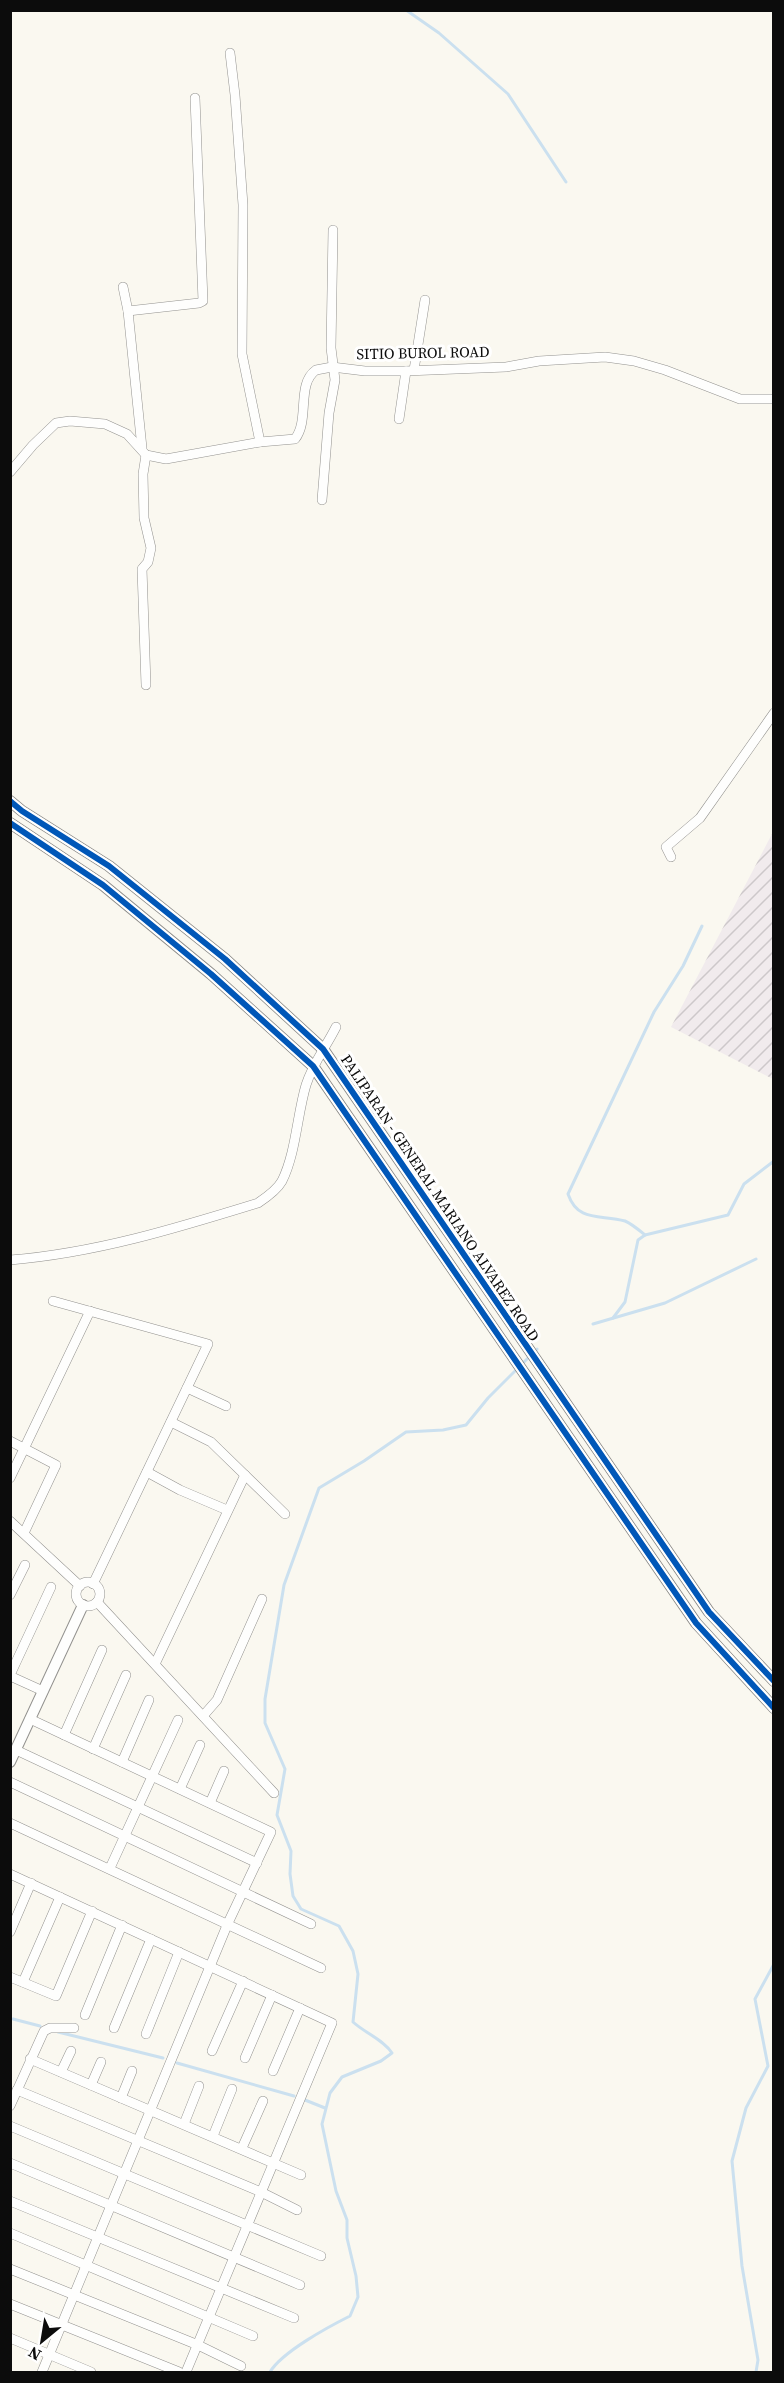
<svg xmlns="http://www.w3.org/2000/svg" width="784" height="2383" font-family="'Source Serif 4',serif">
<style>
.industrial{fill:url(#industrial-furrows)}
.lines{fill:none;stroke-linecap:round;stroke-linejoin:round}
.stream{stroke:#cbe0ef;stroke-width:3}
.minor-casing{stroke:#93928f;stroke-width:10}
.tertiary-casing{stroke:#93928f;stroke-width:12}
.minor{stroke:#fefefd;stroke-width:9}
.tertiary{stroke:#fefefd;stroke-width:10}
.cycleway-casing{stroke:#fff;stroke-width:10}
.cycleway{stroke:#0057b8;stroke-width:6}
.labels{text-anchor:middle;stroke-width:6;stroke-linejoin:round;paint-order:stroke}
.street-label{font-size:15px;fill:#0c0c0c;stroke:#fff}
</style>
<defs>
<pattern id="industrial-furrows" width="10" height="10" patternUnits="userSpaceOnUse" patternTransform="scale(1.5)"><rect width="10" height="10" fill="#f1ebed"/><path d="M-1 1l2-2M0 10L10 0M9 11l2-2" fill="none" stroke="#cdc8ca"/></pattern>
</defs>
<rect width="100%" height="100%" fill="#faf8f0"/>
<path class="industrial" d="M 773,832 L 773,1079 L 671,1027 Z"/>
<g class="lines">
<g class="stream">
<path d="M 406,10 L 439,33 L 508,94 L 566,182"/>
<path d="M 645,1235 C 639,1230 632,1224 625,1221 C 601,1214 578,1223 568,1194 L 654,1012 L 683,966 L 702,926"/>
<path d="M 613,1318 L 625,1302 L 638,1240 L 645,1235 L 728,1215 L 744,1184 L 774,1161"/>
<path d="M 593,1324 L 665,1303 L 756,1259"/>
<path d="M 13,2019 L 40,2026"/>
<path d="M 58,2032 L 163,2058"/>
<path d="M 177,2063 L 294,2096"/>
<path d="M 305,2100 L 325,2108"/>
<path d="M 270,2372 C 282,2352 328,2327 350,2316 L 358,2297 L 356,2276 L 347,2238 L 347,2220 L 336,2191 L 322,2124 L 330,2093 L 342,2077 L 381,2061 L 392,2053 C 384,2040 365,2033 353,2022 L 358,1974 L 353,1951 L 339,1926 L 301,1909 L 293,1896 L 290,1874 L 291,1851 L 277,1815 L 285,1769 L 265,1723 L 265,1699 L 284,1585 L 319,1488 L 364,1461 L 406,1432 L 443,1430 L 466,1425 L 488,1398 L 537,1349"/>
<path d="M 756,2372 L 758,2360 L 742,2266 L 732,2161 L 746,2108 L 768,2066 L 755,1999 L 774,1964"/>
</g>
<defs>
<g id="minor">
<path d="M 230,53 L 235,95 L 243,205 L 242,354 L 260,442"/>
<path d="M 123,287 L 128,311 L 142,448"/>
<path d="M 128,311 L 199,303 L 203,301 L 195,98"/>
<path d="M 414,370 L 425,300"/>
<path d="M 399,419 L 406,371"/>
<path d="M 10,472 L 33,445 L 56,423 L 70,421 L 105,424 L 127,434 L 146,455 L 166,459 L 260,442 L 295,439 C 310,420 296,384 316,370 L 332,367 L 365,371 L 406,371 L 506,367 L 539,361 L 605,357 L 634,361 L 665,370 L 740,399 L 774,399"/>
<path d="M 322,500 L 329,413 L 335,380 L 331,348 L 333,230"/>
<path d="M 146,685 L 142,569 L 148,562 L 151,548 L 144,518 L 143,474 L 146,455"/>
<path d="M 671,857 L 666,847 L 700,818 L 774,713"/>
<path d="M 10,1260 C 96,1253 177,1228 258,1203 C 267,1197 277,1190 282,1181 C 296,1153 297,1115 306,1085 C 313,1063 326,1047 336,1027"/>
<path d="M 53,1301 L 208,1344 L 93,1584"/>
<path d="M 187,1388 L 226,1406"/>
<path d="M 171,1422 L 211,1442 L 285,1514"/>
<path d="M 10,1441 L 56,1465 L 24,1533"/>
<path d="M 147,1472 L 180,1490 L 227,1510"/>
<path d="M 10,1478 L 90,1311"/>
<path d="M 10,1521 L 80,1586"/>
<circle cx="88" cy="1594" r="12"/>
<path d="M 10,1595 L 25,1565"/>
<path d="M 97,1602 L 274,1793"/>
<path d="M 155,1664 L 245,1475"/>
<path d="M 10,1675 L 51,1587"/>
<path d="M 10,1676 L 43,1691"/>
<path d="M 203,1716 L 217,1700 L 262,1599"/>
<path d="M 30,1719 L 271,1832 L 228,1923 L 42,2372"/>
<path d="M 64,1735 L 102,1650"/>
<path d="M 93,1749 L 126,1675"/>
<path d="M 16,1750 L 257,1863"/>
<path d="M 122,1762 L 149,1700"/>
<path d="M 10,1782 L 311,1924"/>
<path d="M 180,1789 L 200,1745"/>
<path d="M 210,1803 L 224,1771"/>
<path d="M 10,1823 L 321,1968"/>
<path d="M 110,1868 L 178,1720"/>
<path d="M 10,1874 L 332,2023 L 186,2372"/>
<path d="M 10,1932 L 31,1883"/>
<path d="M 10,1977 L 56,1996 L 92,1911"/>
<path d="M 23,1982 L 60,1897"/>
<path d="M 85,2015 L 122,1925"/>
<path d="M 114,2028 L 151,1939"/>
<path d="M 146,2034 L 179,1952"/>
<path d="M 212,2051 L 243,1981"/>
<path d="M 245,2058 L 272,1995"/>
<path d="M 30,2059 L 301,2175"/>
<path d="M 273,2071 L 300,2008"/>
<path d="M 61,2072 L 71,2051"/>
<path d="M 91,2085 L 101,2062"/>
<path d="M 17,2090 L 261,2192 L 297,2210"/>
<path d="M 121,2098 L 132,2071"/>
<path d="M 10,2106 L 44,2031 L 50,2028 L 74,2028"/>
<path d="M 184,2124 L 199,2086"/>
<path d="M 10,2126 L 321,2256"/>
<path d="M 213,2136 L 232,2089"/>
<path d="M 242,2148 L 263,2101"/>
<path d="M 10,2163 L 300,2285"/>
<path d="M 10,2201 L 294,2318"/>
<path d="M 10,2233 L 253,2336"/>
<path d="M 10,2269 L 198,2345 L 241,2366"/>
<path d="M 10,2304 L 179,2372"/>
<path d="M 10,2338 L 91,2372"/>
</g>
<g id="tertiary">
<path d="M 10,801 L 22,811 L 109,866 L 225,959 L 323,1049 L 709,1612 L 774,1681"/>
<path d="M 10,823 L 103,885 L 211,974 L 313,1066 L 696,1623 L 774,1708"/>
<path d="M 10,1762 L 83,1605"/>
</g>
</defs>
<use href="#minor" class="minor-casing"/>
<use href="#tertiary" class="tertiary-casing"/>
<use href="#minor" class="minor"/>
<use href="#tertiary" class="tertiary"/>
<defs>
<g id="cycleway">
<path d="M 10,801 L 22,811 L 109,866 L 225,959 L 323,1049 L 709,1612 L 774,1681"/>
<path d="M 10,823 L 103,885 L 211,974 L 313,1066 L 696,1623 L 774,1708"/>
</g>
</defs>
<use href="#cycleway" class="cycleway-casing"/>
<use href="#cycleway" class="cycleway"/>
</g>
<g class="labels">
<g class="street-label">
<text transform="translate(423 353) rotate(-1)" y="5">SITIO BUROL ROAD</text>
<text transform="translate(440 1198) rotate(56)" y="5">PALIPARAN - GENERAL MARIANO ALVAREZ ROAD</text>
</g>
</g>
<rect width="784" height="2383" fill="none" stroke="#0c0c0c" stroke-width="24"/>
<g transform="translate(42 2341) rotate(210)" stroke="#ffffff" stroke-width="4.5" paint-order="stroke">
<path d="M0-4.5L10 22L0 15L-10 22Z" fill="#0c0c0c"/>
<text y="-9" font-size="16" font-weight="bold" text-anchor="middle" fill="#0c0c0c">N</text>
</g>
</svg>
